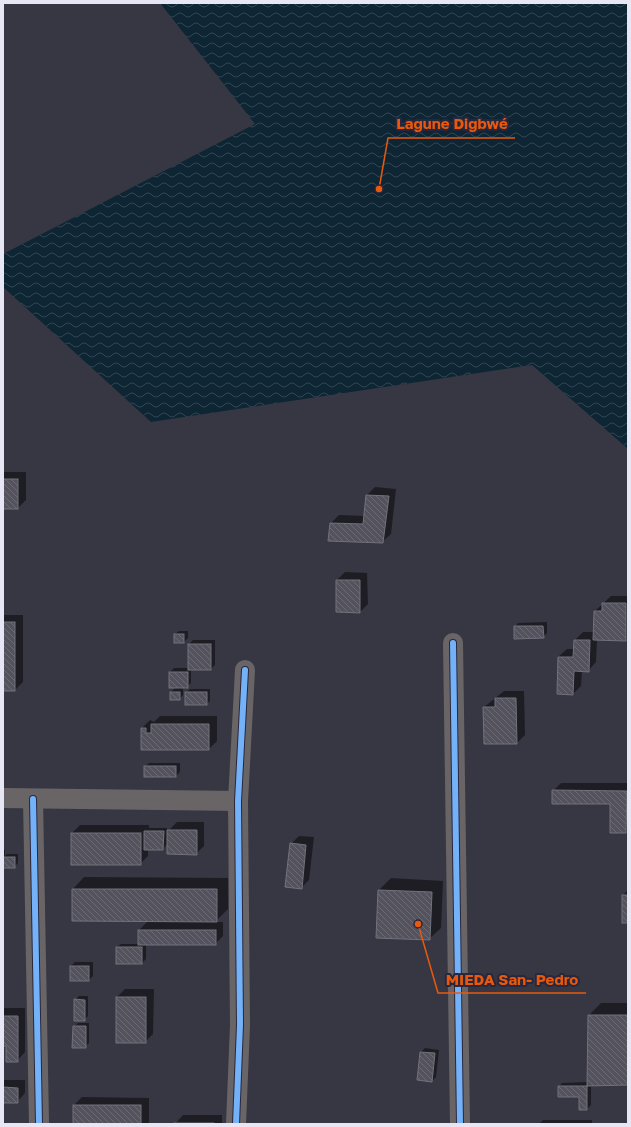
<svg xmlns="http://www.w3.org/2000/svg" width="631" height="1127" font-family="'Golos Text',sans-serif">
<style>
.water{fill:url(#water-waves)}
.shadow{fill:#0007}
.building{fill:url(#building-back-hatch);stroke:#72727d}
.lines{fill:none;stroke-linecap:round;stroke-linejoin:round}
.minor{stroke:#696567;stroke-width:20}
.cycleway-casing{stroke:#29273e;stroke-width:8}
.cycleway{stroke:#73b2f8;stroke-width:6}
.leader{fill:none;stroke:#e8590c;stroke-width:1.5}
.callout-dot{fill:#e8590c;stroke:#29273e;stroke-width:1.5}
.callout-label{font-size:15px;text-anchor:middle;font-weight:bold;fill:#e8590c;stroke:#29273e;stroke-width:4;stroke-linejoin:round;paint-order:stroke}
</style>
<defs>
<pattern id="water-waves" width="16" height="10" patternUnits="userSpaceOnUse"><rect width="16" height="10" fill="#0e2534"/><path d="M0 5q4-4 8 0t8 0" fill="none" stroke="#314552"/></pattern>
<pattern id="building-back-hatch" width="6" height="6" patternUnits="userSpaceOnUse"><rect width="6" height="6" fill="#53525d"/><path d="M-1 5l2 2M0 0l6 6M5-1l2 2" fill="none" stroke="#6c6b75"/></pattern>
</defs>
<rect width="100%" height="100%" fill="#373743"/>
<path class="water" d="M 160,3 L 628,3 L 628,449 L 532,365 L 151,422 L 3,287 L 3,254 L 255,124 Z"/>
<g class="shadow">
<path d="M 3,472 L 26,472 L 26,500 L 18,508 L 3,508 Z"/>
<path d="M 375,487 L 396,489 L 391,534 L 382,542 L 331,523 L 339,515 L 365,516 L 367,495 Z"/>
<path d="M 345,572 L 367,573 L 368,604 L 360,612 L 337,580 Z"/>
<path d="M 611,596 L 628,596 L 628,638 L 626,640 L 597,639 L 596,662 L 588,671 L 582,670 L 581,686 L 573,694 L 558,693 L 558,657 L 567,649 L 575,649 L 575,640 L 583,632 L 594,632 L 595,611 Z"/>
<path d="M 3,615 L 23,615 L 23,682 L 15,690 L 3,690 Z"/>
<path d="M 547,622 L 547,633 L 543,637 L 515,627 L 518,623 Z"/>
<path d="M 179,631 L 188,631 L 188,638 L 184,642 L 175,634 Z"/>
<path d="M 193,640 L 215,640 L 215,665 L 211,669 L 191,669 L 191,683 L 187,687 L 183,687 L 183,695 L 179,699 L 171,692 L 176,687 L 170,672 L 174,668 L 189,668 L 189,644 Z"/>
<path d="M 190,689 L 210,689 L 210,701 L 206,704 L 186,693 Z"/>
<path d="M 504,691 L 524,691 L 525,735 L 517,743 L 484,707 Z"/>
<path d="M 160,716 L 217,716 L 217,741 L 209,749 L 142,749 L 142,728 L 150,720 L 154,722 Z"/>
<path d="M 149,763 L 180,763 L 180,772 L 176,776 L 145,767 Z"/>
<path d="M 561,783 L 628,783 L 628,830 L 626,832 L 611,803 L 553,791 Z"/>
<path d="M 177,822 L 204,822 L 204,846 L 196,854 L 168,843 L 163,849 L 148,849 L 148,856 L 140,864 L 72,864 L 72,833 L 80,825 L 149,825 L 149,828 L 167,828 L 167,832 Z"/>
<path d="M 299,836 L 314,837 L 309,880 L 301,888 L 291,844 Z"/>
<path d="M 3,850 L 5,850 L 5,856 L 7,854 L 18,854 L 18,863 L 14,867 L 3,864 Z"/>
<path d="M 84,877 L 228,878 L 228,909 L 215,922 L 223,922 L 223,936 L 215,944 L 146,944 L 146,959 L 142,963 L 117,947 L 121,944 L 139,944 L 139,930 L 149,920 L 73,889 Z"/>
<path d="M 391,878 L 443,881 L 441,928 L 429,939 L 379,890 Z"/>
<path d="M 628,890 L 628,922 L 623,922 L 623,895 Z"/>
<path d="M 75,962 L 93,962 L 93,976 L 89,980 L 71,980 L 71,966 Z"/>
<path d="M 125,989 L 154,989 L 153,1034 L 145,1042 L 117,997 Z"/>
<path d="M 79,996 L 88,996 L 88,1016 L 84,1020 L 75,1000 Z"/>
<path d="M 601,1003 L 628,1003 L 628,1084 L 591,1085 L 591,1105 L 587,1109 L 580,1096 L 559,1087 L 562,1083 L 588,1082 L 589,1015 Z"/>
<path d="M 3,1008 L 25,1008 L 25,1052 L 17,1061 L 7,1045 L 3,1045 Z"/>
<path d="M 78,1023 L 89,1023 L 89,1043 L 85,1047 L 74,1027 Z"/>
<path d="M 425,1048 L 439,1050 L 436,1077 L 432,1081 L 421,1052 Z"/>
<path d="M 3,1080 L 25,1080 L 25,1093 L 17,1102 L 3,1102 Z"/>
<path d="M 82,1097 L 149,1098 L 149,1123 L 74,1124 L 74,1105 Z"/>
<rect x="3" y="1111" width="1" height="13"/>
<path d="M 183,1115 L 222,1115 L 222,1124 L 175,1124 Z"/>
<path d="M 543,1120 L 592,1120 L 592,1124 L 539,1124 Z"/>
</g>
<g class="building">
<rect x="3" y="479" width="15" height="30"/>
<path d="M 366,495 L 389,496 L 383,543 L 328,541 L 330,523 L 363,524 Z"/>
<path d="M 336,580 L 360,580 L 360,613 L 336,612 Z"/>
<path d="M 602,603 L 626,603 L 626,641 L 593,640 L 594,611 L 602,611 Z"/>
<rect x="3" y="622" width="12" height="69"/>
<path d="M 514,626 L 543,626 L 544,638 L 514,639 Z"/>
<rect x="174" y="634" width="10" height="9"/>
<path d="M 574,640 L 590,640 L 589,672 L 574,671 L 573,695 L 557,694 L 558,657 L 573,657 Z"/>
<rect x="188" y="644" width="23" height="26"/>
<rect x="169" y="672" width="19" height="16"/>
<rect x="170" y="692" width="10" height="8"/>
<rect x="185" y="692" width="22" height="13"/>
<path d="M 495,698 L 516,698 L 517,744 L 484,744 L 483,707 L 495,707 Z"/>
<path d="M 151,724 L 209,724 L 209,750 L 141,750 L 141,728 L 146,728 L 146,733 L 151,733 Z"/>
<rect x="144" y="766" width="32" height="11"/>
<path d="M 552,790 L 627,791 L 626,833 L 610,833 L 610,804 L 552,804 Z"/>
<path d="M 167,830 L 197,830 L 197,855 L 167,854 Z"/>
<path d="M 144,831 L 164,831 L 163,850 L 144,850 Z"/>
<rect x="71" y="833" width="70" height="32"/>
<path d="M 290,843 L 306,845 L 302,889 L 285,887 Z"/>
<rect x="3" y="857" width="12" height="11"/>
<path d="M 72,889 L 217,889 L 217,922 L 72,921 Z"/>
<path d="M 378,890 L 432,892 L 430,940 L 376,938 Z"/>
<rect x="622" y="895" width="6" height="28"/>
<rect x="138" y="930" width="78" height="15"/>
<rect x="116" y="947" width="26" height="17"/>
<rect x="70" y="966" width="19" height="15"/>
<rect x="116" y="997" width="30" height="46"/>
<path d="M 74,999 L 85,1000 L 85,1021 L 74,1021 Z"/>
<path d="M 588,1015 L 628,1015 L 628,1085 L 587,1086 Z"/>
<path d="M 3,1016 L 18,1016 L 18,1062 L 6,1062 L 6,1046 L 3,1046 Z"/>
<path d="M 73,1026 L 86,1026 L 86,1048 L 72,1048 Z"/>
<path d="M 420,1052 L 435,1053 L 432,1082 L 417,1080 Z"/>
<path d="M 558,1086 L 587,1086 L 587,1110 L 579,1110 L 579,1097 L 558,1097 Z"/>
<path d="M 3,1087 L 18,1088 L 18,1103 L 3,1103 Z"/>
<rect x="73" y="1105" width="68" height="19"/>
<rect x="174" y="1123" width="40" height="1"/>
</g>
<g class="lines">
<g class="minor">
<path d="M 453,643 L 460,1124"/>
<path d="M 3,798 L 238,801"/>
<path d="M 33,799 L 39,1124"/>
<path d="M 236,1124 L 240,1025 L 238,801 L 245,670"/>
</g>
<defs>
<g id="cycleway">
<path d="M 453,643 L 460,1124"/>
<path d="M 33,799 L 39,1124"/>
<path d="M 236,1124 L 240,1025 L 238,801 L 245,670"/>
</g>
</defs>
<use href="#cycleway" class="cycleway-casing"/>
<use href="#cycleway" class="cycleway"/>
</g>
<path class="leader" d="M379 189L388 138H515M418 924L438 993H586"/>
<g class="callout-dot">
<circle cx="379" cy="189" r="4"/>
<circle cx="418" cy="924" r="4"/>
</g>
<g class="callout-label">
<text x="452" y="129">Lagune Digbwé</text>
<text x="512" y="985">MIEDA San- Pedro</text>
</g>
<rect width="631" height="1127" fill="none" stroke="#e6e6f5" stroke-width="8"/>
</svg>
